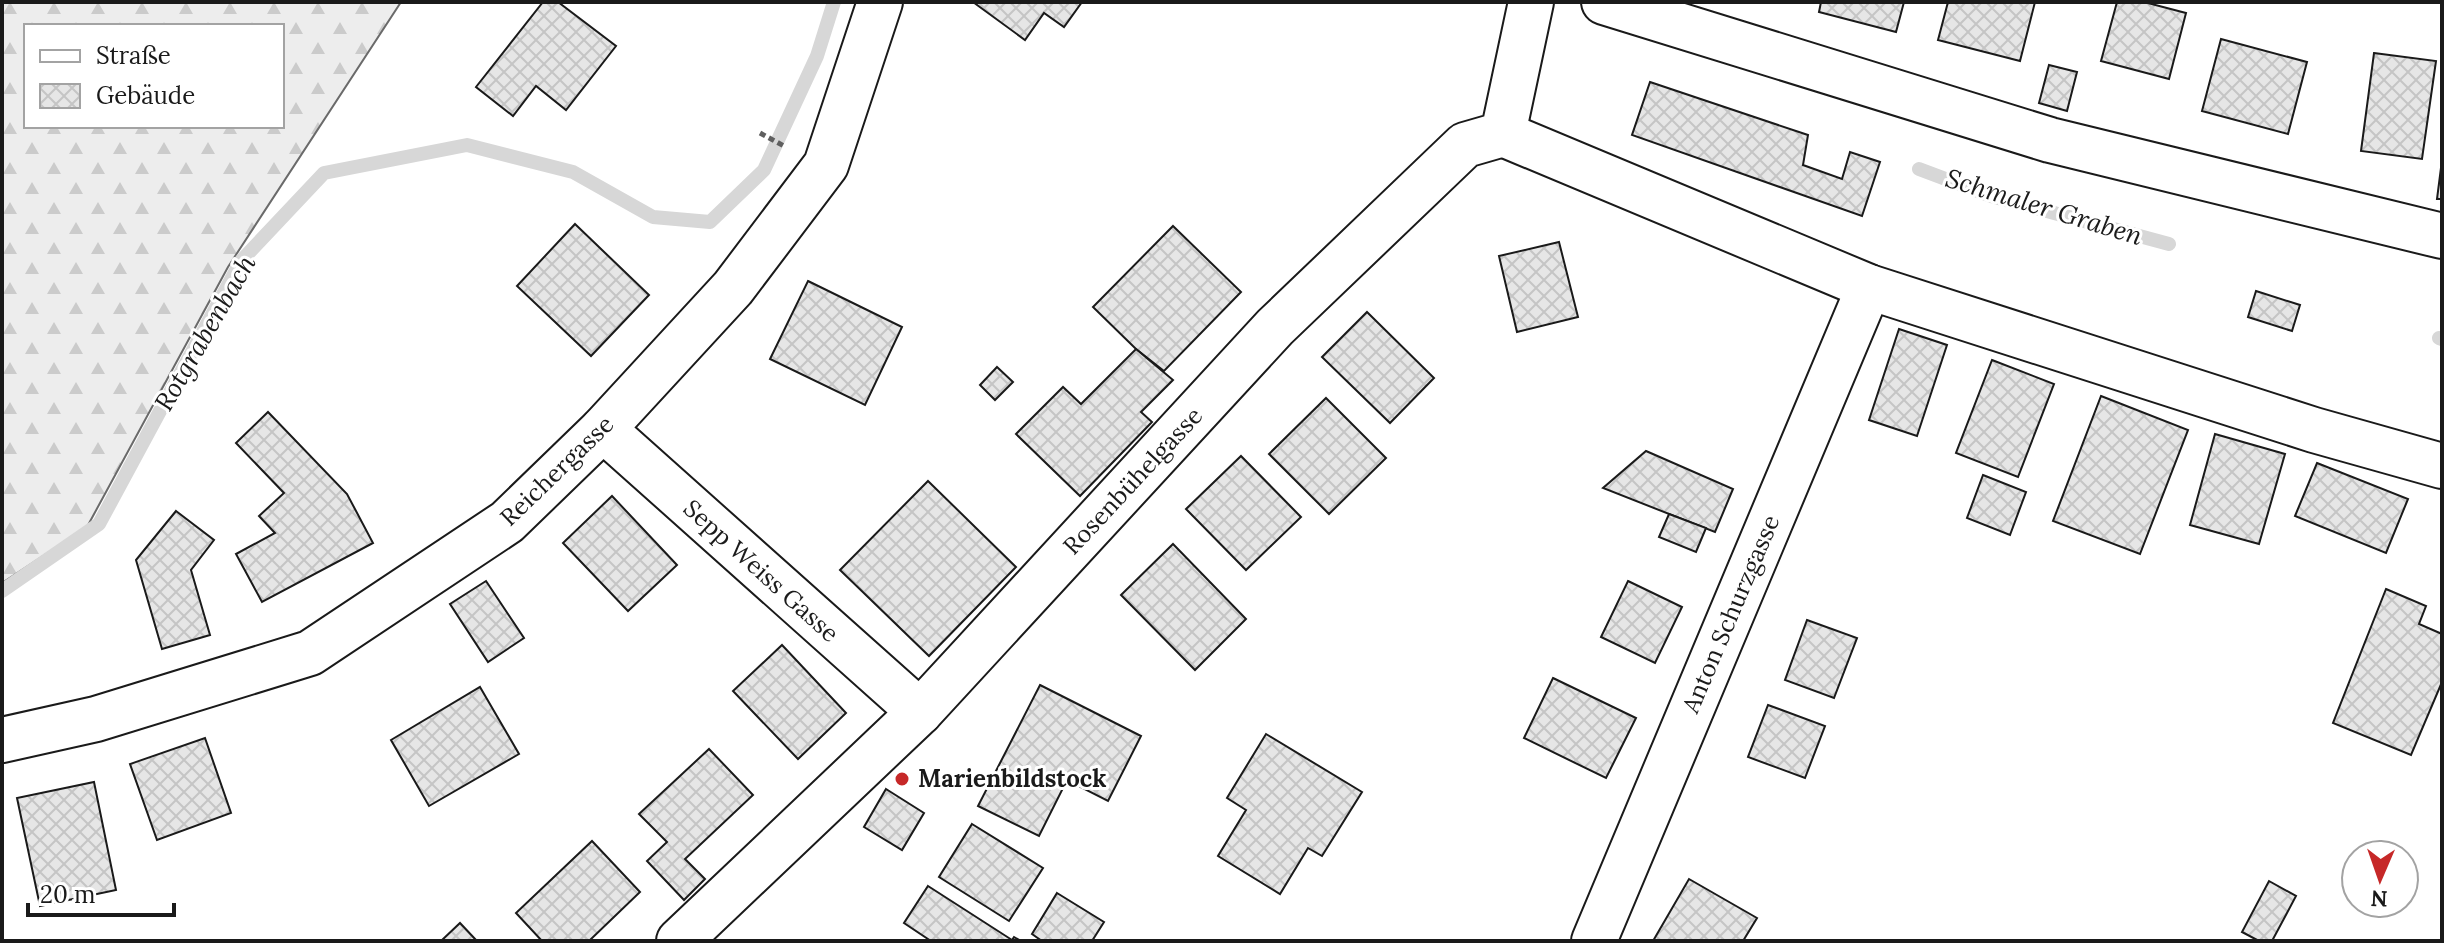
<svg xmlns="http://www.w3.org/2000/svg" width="2444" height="943" font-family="Lora,serif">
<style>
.forest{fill:url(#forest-firs);stroke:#6a6a6a;stroke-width:2;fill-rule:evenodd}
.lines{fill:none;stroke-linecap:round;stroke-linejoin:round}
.stream{stroke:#d7d7d7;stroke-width:14}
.building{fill:url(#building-cross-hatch);stroke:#1a1a1a;stroke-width:2}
.street-casing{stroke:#1a1a1a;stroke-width:48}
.path{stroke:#5f5f5f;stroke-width:5;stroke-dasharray:6 4;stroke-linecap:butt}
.street{stroke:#fff;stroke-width:44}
.poi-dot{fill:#c62828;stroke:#fff;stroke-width:3}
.labels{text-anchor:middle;stroke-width:6;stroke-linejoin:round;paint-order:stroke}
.street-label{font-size:24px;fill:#1a1a1a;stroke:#fff}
.poi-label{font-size:24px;font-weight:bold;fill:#1a1a1a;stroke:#fff;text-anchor:start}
.water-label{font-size:26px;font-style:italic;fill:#1a1a1a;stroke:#fff}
</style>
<defs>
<pattern id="forest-firs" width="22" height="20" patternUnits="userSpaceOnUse" patternTransform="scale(2)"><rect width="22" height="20" fill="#ededed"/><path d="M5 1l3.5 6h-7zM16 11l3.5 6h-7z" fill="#cbcbcb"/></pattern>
<pattern id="building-cross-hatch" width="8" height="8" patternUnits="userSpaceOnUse" patternTransform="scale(2)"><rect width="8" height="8" fill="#e6e6e6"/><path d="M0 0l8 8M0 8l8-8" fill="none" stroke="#c5c5c5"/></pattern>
</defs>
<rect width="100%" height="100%" fill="#fff"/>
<path class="forest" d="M 2,2 L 401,2 L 228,267 L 87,527 L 2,583 ZM 26,26 L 282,26 L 282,126 L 26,126 Z"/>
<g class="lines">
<g class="stream">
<path d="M 1919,169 L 1991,196 L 2169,244"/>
<path d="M 2439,338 L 2442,339"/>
<path d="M 2,591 L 99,524 L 241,261 L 324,173 L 467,145 L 573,172 L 653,217 L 710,222 L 764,170 L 817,56 L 834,2"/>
</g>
</g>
<g class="building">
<path d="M 543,2 L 558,2 L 616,46 L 566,110 L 536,86 L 513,116 L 476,87 Z"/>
<path d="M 973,2 L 1082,2 L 1064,27 L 1044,13 L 1025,40 Z"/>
<path d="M 1821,2 L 1904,2 L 1896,32 L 1819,12 Z"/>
<path d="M 1948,2 L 2035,2 L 2020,61 L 1938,40 Z"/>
<path d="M 2117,2 L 2144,2 L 2186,13 L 2169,79 L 2101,61 Z"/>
<path d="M 2221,39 L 2307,62 L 2288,134 L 2202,111 Z"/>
<path d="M 2374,53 L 2436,61 L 2422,159 L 2361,151 Z"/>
<path d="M 2049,65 L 2077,72 L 2067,111 L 2039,103 Z"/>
<path d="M 1650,82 L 1808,135 L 1803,165 L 1842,179 L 1850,152 L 1880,162 L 1862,216 L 1632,135 Z"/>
<path d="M 2442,160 L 2442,199 L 2437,199 Z"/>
<path d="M 575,224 L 649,295 L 591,356 L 517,286 Z"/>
<path d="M 1173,226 L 1241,292 L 1164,371 L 1136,349 L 1093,307 Z"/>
<path d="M 1559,242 L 1578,317 L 1517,332 L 1499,256 Z"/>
<path d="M 808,281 L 902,327 L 865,405 L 770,359 Z"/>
<path d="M 2256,291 L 2300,305 L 2292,331 L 2248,317 Z"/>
<path d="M 1367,312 L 1434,378 L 1390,423 L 1322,357 Z"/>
<path d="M 1899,329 L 1947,345 L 1917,436 L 1869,420 Z"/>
<path d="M 1136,349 L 1173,380 L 1141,412 L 1152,422 L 1080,496 L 1016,434 L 1063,387 L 1081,404 Z"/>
<path d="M 1992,360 L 2054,384 L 2018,477 L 1956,453 Z"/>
<path d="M 997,367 L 1013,382 L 995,400 L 980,385 Z"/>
<path d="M 2101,396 L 2188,430 L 2140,554 L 2053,521 Z"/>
<path d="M 1326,398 L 1386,458 L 1329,514 L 1269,454 Z"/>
<path d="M 268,412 L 347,494 L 373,543 L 262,602 L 236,554 L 275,533 L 259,516 L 284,493 L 236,443 Z"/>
<path d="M 2215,434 L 2285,454 L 2259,544 L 2190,525 Z"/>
<path d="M 1646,451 L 1733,489 L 1715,532 L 1603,488 Z"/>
<path d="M 1241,456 L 1301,517 L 1246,570 L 1186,509 Z"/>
<path d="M 2317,463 L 2408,499 L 2386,553 L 2295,516 Z"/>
<path d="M 1983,475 L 2026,492 L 2010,535 L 1967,518 Z"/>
<path d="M 928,481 L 1016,567 L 929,656 L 840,570 Z"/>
<path d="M 612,496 L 677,565 L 628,611 L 563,543 Z"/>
<path d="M 176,511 L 214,540 L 191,570 L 210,635 L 162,649 L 136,560 Z"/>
<path d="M 1669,514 L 1706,528 L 1696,552 L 1659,537 Z"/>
<path d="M 1173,544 L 1246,619 L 1195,670 L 1121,595 Z"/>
<path d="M 486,581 L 524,638 L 488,662 L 450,604 Z"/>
<path d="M 1628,581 L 1682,607 L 1655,663 L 1601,637 Z"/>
<path d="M 2386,589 L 2426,606 L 2419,624 L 2442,634 L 2442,682 L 2411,755 L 2333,723 Z"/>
<path d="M 1807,620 L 1857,638 L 1834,698 L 1785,680 Z"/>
<path d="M 782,645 L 846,713 L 798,759 L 733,691 Z"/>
<path d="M 1553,678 L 1636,718 L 1606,778 L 1524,738 Z"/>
<path d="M 1040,685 L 1141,736 L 1108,801 L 1067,780 L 1039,836 L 978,806 Z"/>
<path d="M 480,687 L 519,754 L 429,806 L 391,740 Z"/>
<path d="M 1768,705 L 1825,726 L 1805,778 L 1748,757 Z"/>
<path d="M 1266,734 L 1362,792 L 1322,856 L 1308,848 L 1280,894 L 1218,856 L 1246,810 L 1227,798 Z"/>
<path d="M 205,738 L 231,813 L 157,840 L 130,764 Z"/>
<path d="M 709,749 L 753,795 L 685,859 L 705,879 L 684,900 L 647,861 L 667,842 L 639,814 Z"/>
<path d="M 94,782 L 116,890 L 40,906 L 17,798 Z"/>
<path d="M 886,789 L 924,813 L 902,850 L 864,827 Z"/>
<path d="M 972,824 L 1043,868 L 1009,921 L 939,877 Z"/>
<path d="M 592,841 L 640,892 L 589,941 L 542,941 L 516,913 Z"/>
<path d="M 1689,879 L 1757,918 L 1743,941 L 1653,941 Z"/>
<path d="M 2269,881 L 2296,896 L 2272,941 L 2259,941 L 2242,932 Z"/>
<path d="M 928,886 L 1012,940 L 1014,937 L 1021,941 L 931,941 L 904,923 Z"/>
<path d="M 1057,893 L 1104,922 L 1092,941 L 1042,941 L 1032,934 Z"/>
<path d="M 460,923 L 477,941 L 441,941 Z"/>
</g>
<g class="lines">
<defs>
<g id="street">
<path d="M 1604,2 L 2050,140 L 2442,236"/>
<path d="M 1503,134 L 1869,287 L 2314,430 L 2442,466"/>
<path d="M 603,429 L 920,712"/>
<path d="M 2,740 L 96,719 L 310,653 L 507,522 L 603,429 L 733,288 L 826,165 L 880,2"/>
<path d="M 679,941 L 920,712 L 1275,327 L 1465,145 L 1503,134 L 1531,2"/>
<path d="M 1594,941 L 1869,287"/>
</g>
</defs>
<use href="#street" class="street-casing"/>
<path class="path" d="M 760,133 L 784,146"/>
<use href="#street" class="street"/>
</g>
<circle class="poi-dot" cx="902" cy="779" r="8"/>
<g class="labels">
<g class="street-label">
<text transform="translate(557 471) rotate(-44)" y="8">Reichergasse</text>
<text transform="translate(1133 481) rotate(-47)" y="8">Rosenbühelgasse</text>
<text transform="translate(761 571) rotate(42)" y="8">Sepp Weiss Gasse</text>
<text transform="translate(1731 614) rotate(-67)" y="8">Anton Schurzgasse</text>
</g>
<g class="poi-label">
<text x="918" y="787">Marienbildstock</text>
</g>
<g class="water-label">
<text transform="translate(2044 207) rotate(17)" y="9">Schmaler Graben</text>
<text transform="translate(205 333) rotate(-60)" y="9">Rotgrabenbach</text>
</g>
</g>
<rect width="2444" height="943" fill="none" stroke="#1a1a1a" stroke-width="8"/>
<rect x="24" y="24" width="260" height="104" fill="#ffffff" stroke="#a3a3a3" stroke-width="2"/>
<rect x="40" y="50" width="40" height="12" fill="#ffffff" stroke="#a3a3a3" stroke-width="2"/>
<text x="96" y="64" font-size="24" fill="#1a1a1a">Straße</text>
<rect x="40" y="84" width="40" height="24" fill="url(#building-cross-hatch)" stroke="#a3a3a3" stroke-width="2"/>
<text x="96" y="104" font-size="24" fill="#1a1a1a">Gebäude</text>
<g transform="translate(2380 879) rotate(182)"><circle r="38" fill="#ffffff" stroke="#a3a3a3" stroke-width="2"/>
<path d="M0-6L14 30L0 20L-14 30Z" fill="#c62828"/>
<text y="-12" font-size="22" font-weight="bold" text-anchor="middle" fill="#1a1a1a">N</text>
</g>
<path d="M28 903v12h146v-12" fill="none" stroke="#1a1a1a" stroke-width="4"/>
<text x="40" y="903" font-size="24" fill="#1a1a1a" stroke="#ffffff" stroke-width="6" paint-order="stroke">20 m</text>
</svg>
